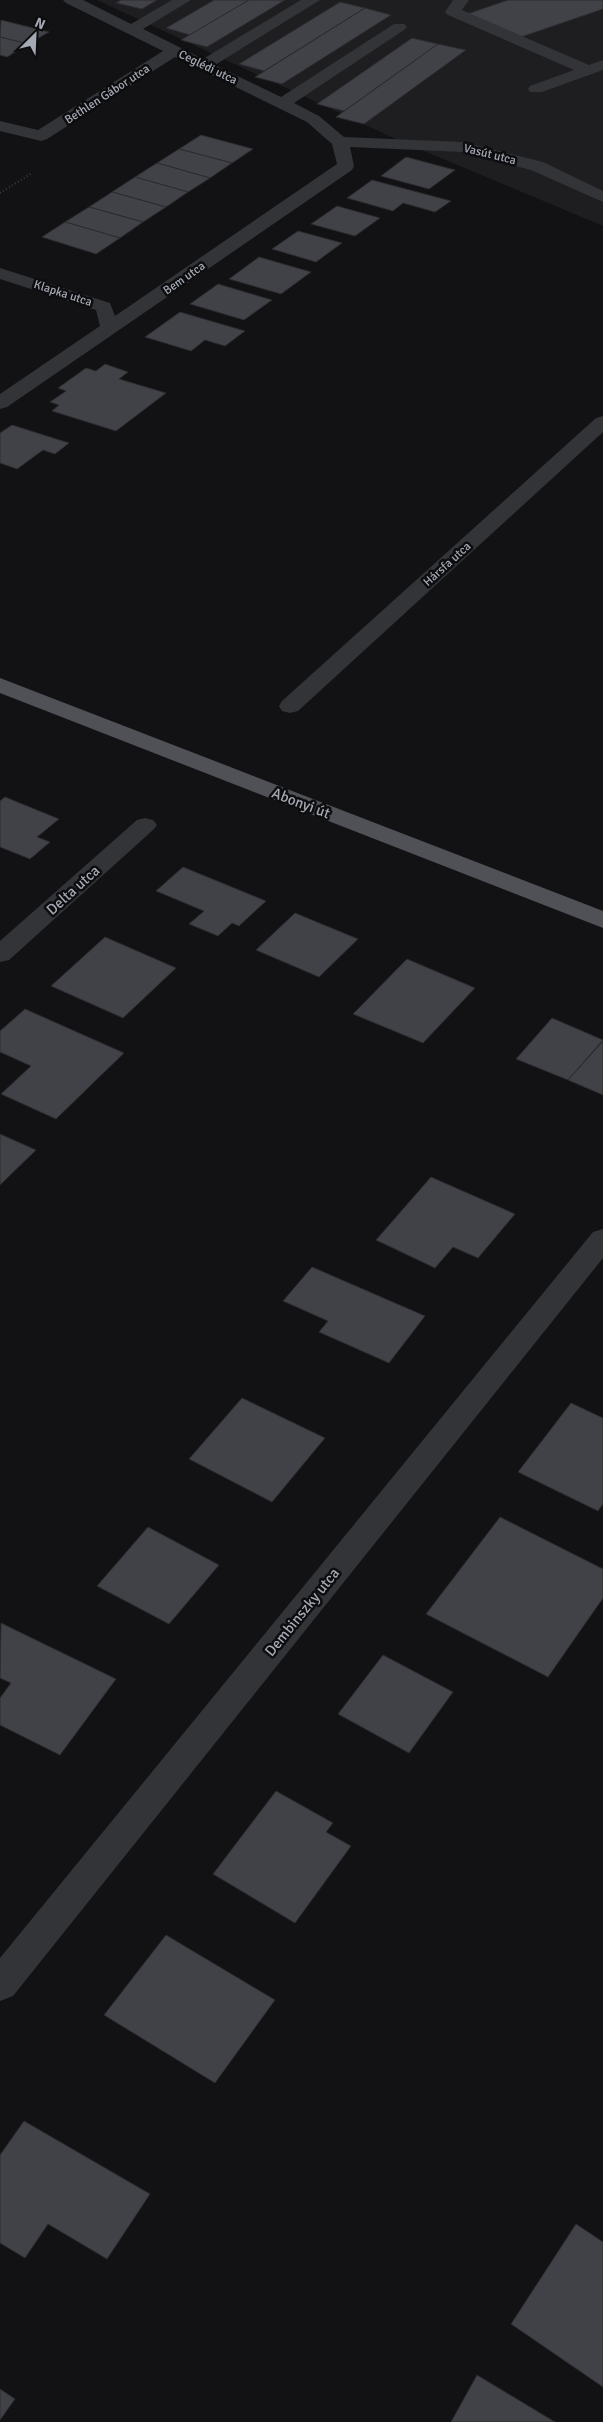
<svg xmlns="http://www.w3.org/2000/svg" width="603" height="2422" font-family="Signika,sans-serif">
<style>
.built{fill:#1e1e21}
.building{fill:#414247;stroke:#2c2c30}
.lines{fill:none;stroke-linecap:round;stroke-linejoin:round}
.path{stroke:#3a3b3f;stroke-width:2;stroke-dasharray:1 2.5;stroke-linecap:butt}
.minor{fill:#333438;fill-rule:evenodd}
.major{fill:#505157;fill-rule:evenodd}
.labels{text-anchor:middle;stroke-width:5;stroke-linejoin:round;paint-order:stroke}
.far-street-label{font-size:12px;fill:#a4a9b4;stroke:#0d0d0f}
.street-label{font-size:15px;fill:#a4a9b4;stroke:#0d0d0f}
</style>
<rect width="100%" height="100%" fill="#121214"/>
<path class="built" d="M 97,0 L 603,0 L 603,226 L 400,141 Z"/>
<g class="building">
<path d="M 121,0 L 157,0 L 142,9 L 116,3 Z"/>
<path d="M 214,0 L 249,0 L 190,35 L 166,28 Z"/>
<path d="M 249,0 L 285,0 L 207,47 L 181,40 Z"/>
<path d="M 508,0 L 603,0 L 603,9 L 521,37 L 467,14 Z"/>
<path d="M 340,2 L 365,8 L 264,71 L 239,64 Z"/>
<path d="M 365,8 L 391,15 L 282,84 L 255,77 Z"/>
<path d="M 1,20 L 49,32 L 28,44 L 0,37 Z"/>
<path d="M 0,37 L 28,44 L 7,57 L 0,55 Z"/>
<path d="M 412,38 L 438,44 L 344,111 L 317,104 Z"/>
<path d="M 438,44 L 466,50 L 364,124 L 336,117 Z"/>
<path d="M 201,135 L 253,149 L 232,163 L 179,149 Z"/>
<path d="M 179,149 L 232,163 L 210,178 L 157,163 Z"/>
<path d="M 406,157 L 455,170 L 429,189 L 381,176 Z"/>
<path d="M 157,163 L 210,178 L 188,192 L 135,177 Z"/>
<path d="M 135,177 L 188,192 L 166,207 L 112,192 Z"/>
<path d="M 372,180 L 451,201 L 435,212 L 403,203 L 393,211 L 347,198 Z"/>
<path d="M 112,192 L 166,207 L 143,222 L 89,207 Z"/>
<path d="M 337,206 L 380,218 L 355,236 L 311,224 Z"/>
<path d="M 89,207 L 143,222 L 120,238 L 65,222 Z"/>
<path d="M 65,222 L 120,238 L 96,254 L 42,237 Z"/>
<path d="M 298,231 L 342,243 L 316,262 L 272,249 Z"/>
<path d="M 259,257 L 311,272 L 281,294 L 229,279 Z"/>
<path d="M 218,284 L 272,300 L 244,320 L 190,304 Z"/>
<path d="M 180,312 L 245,331 L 225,346 L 205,340 L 191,351 L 145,337 Z"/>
<path d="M 105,364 L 128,372 L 119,379 L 166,393 L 116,431 L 52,411 L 59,405 L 50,402 L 66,391 L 58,388 L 86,368 L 96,371 Z"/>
<path d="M 12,425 L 69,443 L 55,454 L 43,450 L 17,469 L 0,463 L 0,433 Z"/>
<path d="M 5,797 L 59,819 L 37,837 L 50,842 L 30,859 L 0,847 L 0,801 Z"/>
<path d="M 183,867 L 266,901 L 239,926 L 232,923 L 218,936 L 189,924 L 204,911 L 156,891 Z"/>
<path d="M 295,913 L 358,939 L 319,977 L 256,950 Z"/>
<path d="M 105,937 L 176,968 L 123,1018 L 51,986 Z"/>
<path d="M 407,959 L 475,988 L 423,1043 L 353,1014 Z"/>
<path d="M 25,1009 L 124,1053 L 56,1119 L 1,1094 L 31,1066 L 0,1052 L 0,1031 Z"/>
<path d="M 552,1018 L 603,1040 L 568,1080 L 516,1059 Z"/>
<path d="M 603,1041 L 603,1095 L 568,1080 Z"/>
<path d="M 0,1134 L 36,1150 L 0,1185 Z"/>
<path d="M 431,1177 L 515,1214 L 478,1258 L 453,1247 L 435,1268 L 376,1240 Z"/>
<path d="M 312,1267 L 425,1316 L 389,1363 L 319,1332 L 328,1321 L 283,1301 Z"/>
<path d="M 242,1398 L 325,1438 L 272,1502 L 189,1459 Z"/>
<path d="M 571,1403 L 603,1418 L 603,1504 L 598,1511 L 518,1472 Z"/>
<path d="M 500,1517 L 603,1569 L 603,1598 L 548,1677 L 426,1614 Z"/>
<path d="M 148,1527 L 219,1565 L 169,1624 L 97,1586 Z"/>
<path d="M 1,1623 L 116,1679 L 60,1755 L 0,1725 L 0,1698 L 11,1683 L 0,1678 Z"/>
<path d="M 383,1655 L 453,1692 L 409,1753 L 338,1714 Z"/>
<path d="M 276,1791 L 333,1823 L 326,1832 L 351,1846 L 295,1923 L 213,1874 Z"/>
<path d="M 166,1935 L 275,2000 L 215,2083 L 104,2015 Z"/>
<path d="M 24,2121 L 150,2194 L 107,2259 L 48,2224 L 25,2258 L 0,2243 L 0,2155 Z"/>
<path d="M 576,2224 L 603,2242 L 603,2387 L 511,2324 Z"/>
<path d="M 477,2375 L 555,2422 L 451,2422 Z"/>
<path d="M 0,2389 L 15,2399 L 0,2420 Z"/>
</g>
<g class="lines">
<path class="path" d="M 0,193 L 32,173"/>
<g class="minor">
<path d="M 63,0 L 83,0 L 131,24 L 172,0 L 191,0 L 143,29 L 203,59 L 301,0 L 320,0 L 215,65 L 281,97 L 394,24 L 404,24 L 407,27 L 404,30 L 294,103 L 319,116 L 344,137 L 463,142 L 543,162 L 603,191 L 603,202 L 531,170 L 463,152 L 350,147 L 354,166 L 352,170 L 7,407 L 0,409 L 0,394 L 100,326 L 96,310 L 0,279 L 0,268 L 110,303 L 115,316 L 337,164 L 332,144 L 307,122 L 175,57 L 47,139 L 41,141 L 0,131 L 0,121 L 38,130 L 163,51 L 66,3 Z"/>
<path d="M 453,0 L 469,0 L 462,10 L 589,65 L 603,60 L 603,70 L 542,92 L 530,92 L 528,89 L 530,86 L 574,70 L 448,15 L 445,12 Z"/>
<path d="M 603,416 L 603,432 L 298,711 L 290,713 L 282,711 L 279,706 L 282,701 L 596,418 Z"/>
<path d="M 145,818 L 153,820 L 157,825 L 153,830 L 9,960 L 0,962 L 0,941 L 137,820 Z"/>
<path d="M 603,1229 L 603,1258 L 13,1996 L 0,2001 L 0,1958 L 593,1232 Z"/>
</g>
<path class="major" d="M 0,678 L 603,911 L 603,928 L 0,693 Z"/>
</g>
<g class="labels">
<g class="far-street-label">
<text transform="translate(208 67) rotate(26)" y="4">Ceglédi utca</text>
<text transform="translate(107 94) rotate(-33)" y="4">Bethlen Gábor utca</text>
<text transform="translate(490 154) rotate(14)" y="4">Vasút utca</text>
<text transform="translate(184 278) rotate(-35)" y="4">Bem utca</text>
<text transform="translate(63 293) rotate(18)" y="4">Klapka utca</text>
<text transform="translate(447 564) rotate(-42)" y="4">Hársfa utca</text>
</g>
<g class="street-label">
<text transform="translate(301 803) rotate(21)" y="5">Abonyi út</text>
<text transform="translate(73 890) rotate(-42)" y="5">Delta utca</text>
<text transform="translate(302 1612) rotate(-51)" y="5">Dembinszky utca</text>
</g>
</g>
<g transform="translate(35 35) rotate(24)" stroke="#0d0d0f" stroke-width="4" paint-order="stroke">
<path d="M0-4L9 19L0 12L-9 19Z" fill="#a4a9b4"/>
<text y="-8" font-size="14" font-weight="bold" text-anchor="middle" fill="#a4a9b4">N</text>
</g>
</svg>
